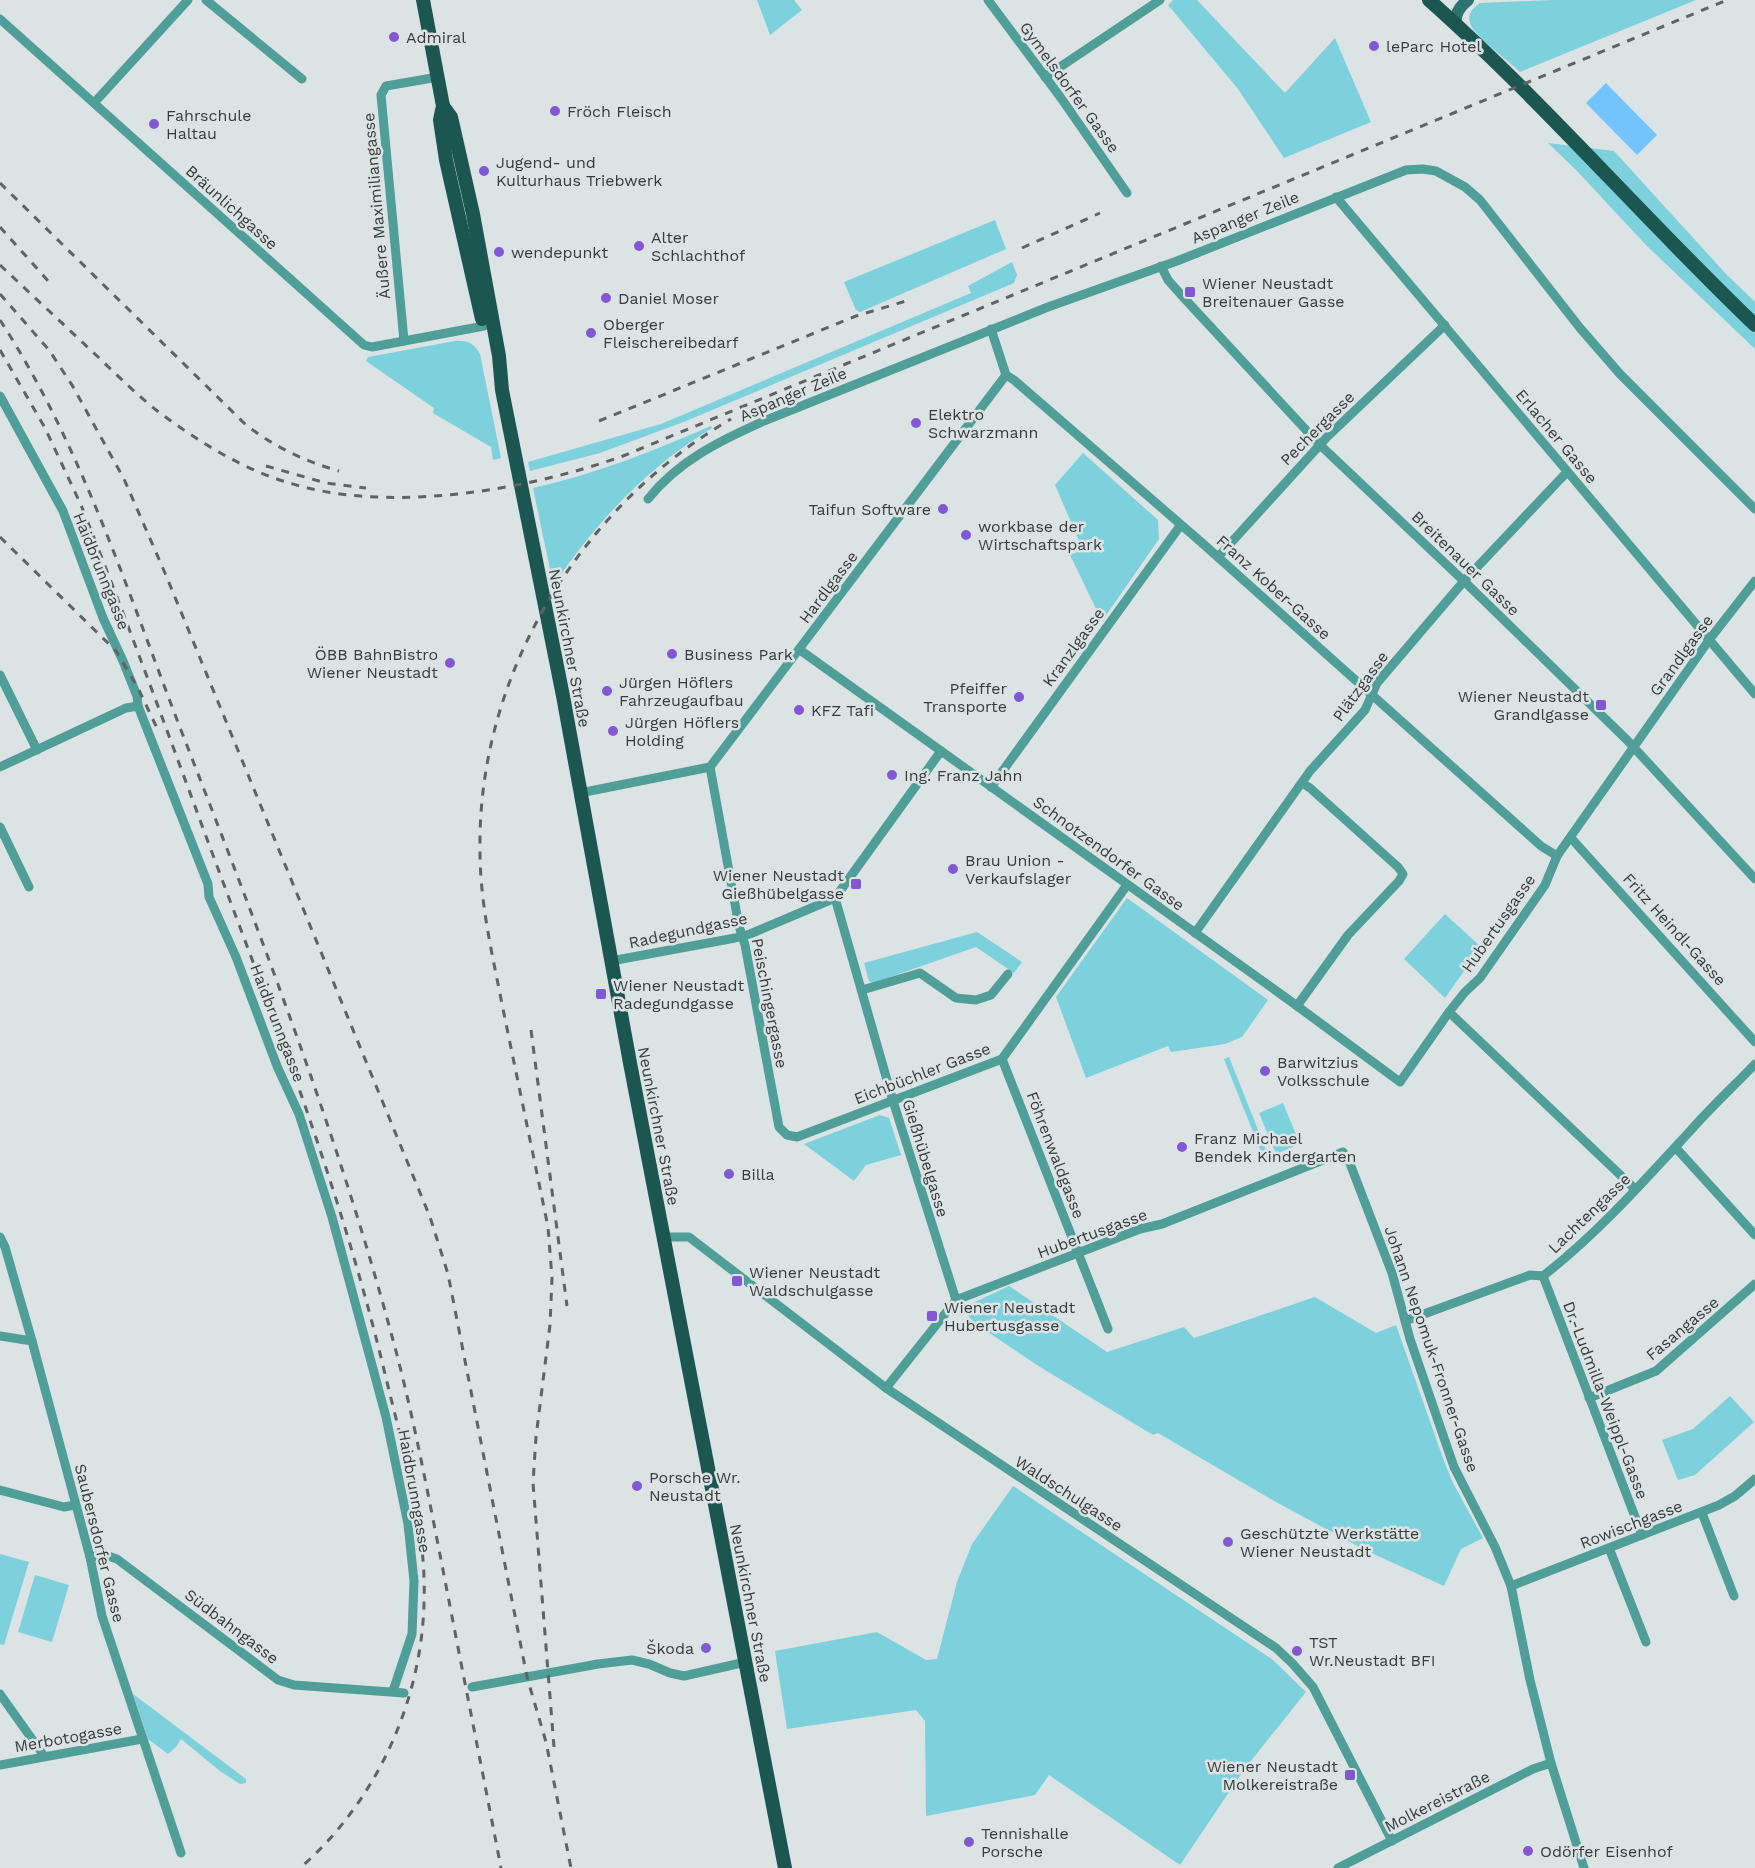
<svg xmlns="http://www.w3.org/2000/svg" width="1755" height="1868" font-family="'Work Sans',sans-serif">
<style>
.green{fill:#7cd1dc}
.water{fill:#73c3fe}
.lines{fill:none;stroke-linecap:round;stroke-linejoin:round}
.street{stroke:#4f9e97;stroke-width:9}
.secondary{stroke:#2c746f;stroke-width:12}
.primary{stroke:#1c5651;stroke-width:14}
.rail{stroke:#5f6364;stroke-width:3;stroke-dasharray:8 8;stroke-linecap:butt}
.poi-dot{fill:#8258d2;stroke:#dbe3e4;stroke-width:2}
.labels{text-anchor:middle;stroke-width:5;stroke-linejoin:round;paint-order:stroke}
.poi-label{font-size:16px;fill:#383b3c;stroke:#dbe3e4;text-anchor:start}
.street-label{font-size:16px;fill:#383b3c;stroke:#dbe3e4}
</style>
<rect width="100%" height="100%" fill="#dbe3e4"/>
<g class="green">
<path d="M 757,0 L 794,0 L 802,10 L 770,35 Z"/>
<path d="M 1173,0 L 1197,0 L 1285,93 L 1335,38 L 1371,122 L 1284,158 L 1238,89 L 1168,5 Z"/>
<path d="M 1553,0 L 1696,0 L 1520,72 C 1510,62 1473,35 1470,23 C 1467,14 1473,8 1480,3 Z"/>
<path d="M 1548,143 L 1614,151 L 1726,274 L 1755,302 L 1755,349 L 1646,245 L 1577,171 Z"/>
<path d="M 995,220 L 1006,249 L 860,312 L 856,310 L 844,282 Z"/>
<path d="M 1012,262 L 1017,275 L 1014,283 L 686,421 L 600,453 L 530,471 L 528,462 L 661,424 L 971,293 L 968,286 Z"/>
<path d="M 455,341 C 467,340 474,343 480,354 L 501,458 L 493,460 L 491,447 L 433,413 L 434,408 L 366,361 L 368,357 Z"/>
<path d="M 711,426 L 712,428 C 648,467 597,521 555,583 L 552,579 L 533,488 C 596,474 653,451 711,426 Z"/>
<path d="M 1083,453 L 1158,520 L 1159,539 L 1102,621 L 1070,555 L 1083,550 L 1055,485 Z"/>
<path d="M 1127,898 L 1268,1000 L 1242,1037 L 1225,1044 L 1171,1052 L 1168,1046 L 1086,1078 L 1056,997 Z"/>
<path d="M 1445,914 L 1481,947 L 1445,998 L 1404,959 Z"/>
<path d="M 977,932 L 1022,962 L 1014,973 L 976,947 L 873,983 L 869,981 L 864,963 Z"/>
<path d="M 1229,1057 L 1270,1160 L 1265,1162 L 1224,1059 Z"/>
<path d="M 1283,1103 L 1300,1144 L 1276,1154 L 1259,1113 Z"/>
<path d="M 880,1115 L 889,1118 L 901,1155 L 866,1165 L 854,1181 L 804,1144 Z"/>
<path d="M 1009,1286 L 1107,1352 L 1184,1327 L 1194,1338 L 1315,1297 L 1376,1333 L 1396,1325 L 1444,1461 L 1453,1483 L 1483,1538 L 1461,1549 L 1444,1586 L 1367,1551 L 1276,1502 L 1158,1433 L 1153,1435 L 1040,1367 L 973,1322 L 962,1308 Z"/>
<path d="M 1730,1396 L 1754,1422 L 1695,1475 L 1678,1480 L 1662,1440 L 1693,1429 Z"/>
<path d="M 1013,1486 L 1273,1660 L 1306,1692 L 1246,1767 L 1180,1865 L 1049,1775 L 1035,1795 L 926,1816 L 925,1721 L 916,1710 L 787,1729 L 775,1651 L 877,1632 L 926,1660 L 937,1659 L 957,1582 L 972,1544 Z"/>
<path d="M 0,1554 L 29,1562 L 4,1645 L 0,1644 Z"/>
<path d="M 35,1575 L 69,1585 L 52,1642 L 18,1632 Z"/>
<path d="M 133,1694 L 246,1779 L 246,1783 L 240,1784 L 220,1771 L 181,1739 L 176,1747 L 168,1754 L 148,1739 Z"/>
</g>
<path class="water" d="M 1606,83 L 1657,135 L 1637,155 L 1586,103 Z"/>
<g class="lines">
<g class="street">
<path d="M 206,0 L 302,79"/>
<path d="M 988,0 L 1061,98 L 1127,193"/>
<path d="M 0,19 L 364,345 L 372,347 L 484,326"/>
<path d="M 1045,77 L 1160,0"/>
<path d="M 94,103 L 188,0"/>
<path d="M 1336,197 L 1755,694"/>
<path d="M 1161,266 L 1168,280 L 1184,298 L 1319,444 L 1467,584 L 1627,740 L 1755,879"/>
<path d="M 991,329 L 1006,375 L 1014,380 L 1201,542 L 1541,846 L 1557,856"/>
<path d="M 404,341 L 381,95 L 386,86 L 438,77"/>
<path d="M 0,396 L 63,511 L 103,618 L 123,661 L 137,696 L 138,706 L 208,884 L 209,897 L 236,957 L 277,1066 L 299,1114 L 332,1217 L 386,1417 L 408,1524 L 414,1581 L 412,1634 L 393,1691"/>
<path d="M 648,499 C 678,461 721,440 764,421 L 1048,307 L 1177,261 L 1406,170 L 1423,169 L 1436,171 L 1465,187 L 1480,200 L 1580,328 L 1620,374 L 1755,509"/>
<path d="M 1218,557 L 1327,437 L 1445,325"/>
<path d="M 800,650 L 1289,1000 L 1400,1082 L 1449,1012 L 1465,992 L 1480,978 L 1545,885 L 1557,856 L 1709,640 L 1755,581"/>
<path d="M 0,675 L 37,750"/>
<path d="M 0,767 L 126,708 L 138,706"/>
<path d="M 710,767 L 739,926 L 745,945 L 779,1127 L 787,1135 L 797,1137 L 1002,1059 L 1127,885"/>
<path d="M 991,787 L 1180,526"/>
<path d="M 580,793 L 710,767 L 1006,375"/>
<path d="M 0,827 L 29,887"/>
<path d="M 1571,838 L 1755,1042"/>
<path d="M 835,898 L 893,1101 L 956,1300"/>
<path d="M 1195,933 L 1310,771 L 1365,710 L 1377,683 L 1464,581 L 1567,472"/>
<path d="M 611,961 L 735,938 L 750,934 L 835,898 L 941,751"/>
<path d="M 862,990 L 920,973 L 956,998 L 976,1000 L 991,995 L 1008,974"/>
<path d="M 1297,1006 L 1348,935 L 1399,881 L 1403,874 L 1398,867 L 1310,788 L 1302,783"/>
<path d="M 1449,1012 L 1635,1189"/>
<path d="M 1002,1059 L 1108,1329"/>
<path d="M 1676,1148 L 1755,1235"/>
<path d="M 0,1237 L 5,1247 L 32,1341 L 90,1557 L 102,1616 L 181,1853"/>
<path d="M 663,1237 L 689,1237 L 886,1388 L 1276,1648 L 1292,1663 L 1313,1687 L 1392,1841"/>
<path d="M 1543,1276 C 1597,1234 1644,1181 1691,1130 C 1711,1107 1734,1086 1755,1064"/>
<path d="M 1543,1276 L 1642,1535"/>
<path d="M 1405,1321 L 1530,1275 L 1543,1276"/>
<path d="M 0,1336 L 32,1341"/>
<path d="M 886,1388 L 956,1300 L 1140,1229 L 1162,1224 L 1343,1152 L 1349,1161 L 1392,1273 L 1410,1339 L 1454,1467 L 1495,1547 L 1511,1586 L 1530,1680 L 1551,1763 L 1584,1868"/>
<path d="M 1589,1398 L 1656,1371 L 1755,1284"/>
<path d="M 0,1490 L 64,1507 L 75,1505"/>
<path d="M 1702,1513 L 1734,1596"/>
<path d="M 1609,1548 L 1646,1642"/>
<path d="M 90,1557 L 105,1555 L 117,1559 L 278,1680 L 294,1685 L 404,1693"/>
<path d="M 1511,1586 L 1719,1505 L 1735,1496 L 1755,1479"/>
<path d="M 472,1687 L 598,1664 L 632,1660 L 649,1664 L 670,1673 L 684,1676 L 746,1662"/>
<path d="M 0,1694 L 44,1756"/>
<path d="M 0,1765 L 142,1739"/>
<path d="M 1338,1868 L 1533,1769 L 1551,1763"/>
</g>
<path class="secondary" d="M 1455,24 C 1456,13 1459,7 1468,0"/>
<g class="primary">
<path d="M 423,0 L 443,106 L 440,120 L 446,160 L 482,319"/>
<path d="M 1429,0 C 1544,102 1644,219 1755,325"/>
<path d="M 443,106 L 451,117 L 473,214 L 499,356 L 502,390 L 563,696 L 630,1063 L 785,1868"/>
</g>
<g class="rail">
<path d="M 0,183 L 246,425 C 275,447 304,461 339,471"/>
<path d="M 0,227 L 49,282"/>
<path d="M 1022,248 L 1100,213"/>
<path d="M 0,265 C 32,295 64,325 96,355 C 117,375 138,396 160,413 C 198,441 239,467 283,481 C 384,515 525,491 623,456 L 1727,0"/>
<path d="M 0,294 L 49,350 L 72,385 L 124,479 L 165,573 L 430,1217 L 448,1274 L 527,1677 L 546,1742 L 571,1868"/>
<path d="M 0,320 C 81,445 126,587 179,725 C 256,923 334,1123 390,1329 C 412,1408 427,1489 443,1570 C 462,1669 482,1769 501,1868"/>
<path d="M 0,350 L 45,428 L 81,505 C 131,630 176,756 223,882 C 284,1044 345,1206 385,1374 C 403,1449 427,1527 424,1604 C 421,1704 375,1803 300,1868"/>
<path d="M 599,421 L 856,316 L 906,301"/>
<path d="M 266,466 L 326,483 L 366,488"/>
<path d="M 0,537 L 116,651 L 138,688 L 157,728"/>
<path d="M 531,1030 L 567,1306"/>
<path d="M 554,1747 L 533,1483 L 536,1437 L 550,1325 L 552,1278 L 548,1227 C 533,1154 518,1082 503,1009 C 493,957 480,905 480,851 C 477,675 580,507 731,419"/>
</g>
</g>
<g class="poi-dot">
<circle cx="394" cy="37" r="6"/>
<circle cx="1374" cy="46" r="6"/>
<circle cx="555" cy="111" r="6"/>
<circle cx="154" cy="124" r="6"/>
<circle cx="484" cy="171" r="6"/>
<circle cx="639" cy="246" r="6"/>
<circle cx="499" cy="252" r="6"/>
<rect x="1184" y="286" width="12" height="12" rx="3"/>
<circle cx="606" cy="298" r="6"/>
<circle cx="591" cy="333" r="6"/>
<circle cx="916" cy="423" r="6"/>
<circle cx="943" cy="509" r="6"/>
<circle cx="966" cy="535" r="6"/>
<circle cx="672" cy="654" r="6"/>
<circle cx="450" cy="663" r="6"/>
<circle cx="607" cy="691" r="6"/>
<circle cx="1019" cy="697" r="6"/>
<rect x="1595" y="699" width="12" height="12" rx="3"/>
<circle cx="799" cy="710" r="6"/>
<circle cx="613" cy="731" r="6"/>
<circle cx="892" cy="775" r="6"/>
<circle cx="953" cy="869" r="6"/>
<rect x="850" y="878" width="12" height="12" rx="3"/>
<rect x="595" y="988" width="12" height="12" rx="3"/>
<circle cx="1265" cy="1071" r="6"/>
<circle cx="1182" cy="1147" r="6"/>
<circle cx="729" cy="1174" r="6"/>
<rect x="731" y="1275" width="12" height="12" rx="3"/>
<rect x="926" y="1310" width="12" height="12" rx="3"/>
<circle cx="637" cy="1486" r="6"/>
<circle cx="1228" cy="1542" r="6"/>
<circle cx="706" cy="1648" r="6"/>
<circle cx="1297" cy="1651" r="6"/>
<rect x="1344" y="1769" width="12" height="12" rx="3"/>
<circle cx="969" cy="1842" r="6"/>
<circle cx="1528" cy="1851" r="6"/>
</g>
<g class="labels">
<g class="poi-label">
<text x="406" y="43">Admiral</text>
<text x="1386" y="52">leParc Hotel</text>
<text x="567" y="117">Fröch Fleisch</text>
<text x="166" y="121">Fahrschule<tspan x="166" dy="18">Haltau</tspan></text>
<text x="496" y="168">Jugend- und<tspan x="496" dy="18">Kulturhaus Triebwerk</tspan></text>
<text x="651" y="243">Alter<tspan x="651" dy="18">Schlachthof</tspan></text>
<text x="511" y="258">wendepunkt</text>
<text x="1202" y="289">Wiener Neustadt<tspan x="1202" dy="18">Breitenauer Gasse</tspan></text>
<text x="618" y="304">Daniel Moser</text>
<text x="603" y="330">Oberger<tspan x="603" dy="18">Fleischereibedarf</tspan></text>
<text x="928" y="420">Elektro<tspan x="928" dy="18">Schwarzmann</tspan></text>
<text x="931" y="515" text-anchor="end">Taifun Software</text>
<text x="978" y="532">workbase der<tspan x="978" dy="18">Wirtschaftspark</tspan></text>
<text x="438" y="660" text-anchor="end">ÖBB BahnBistro<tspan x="438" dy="18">Wiener Neustadt</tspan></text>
<text x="684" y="660">Business Park</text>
<text x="619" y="688">Jürgen Höflers<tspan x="619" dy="18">Fahrzeugaufbau</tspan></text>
<text x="1007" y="694" text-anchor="end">Pfeiffer<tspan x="1007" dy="18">Transporte</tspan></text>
<text x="1589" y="702" text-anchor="end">Wiener Neustadt<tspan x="1589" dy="18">Grandlgasse</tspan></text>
<text x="811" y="716">KFZ Tafi</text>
<text x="625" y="728">Jürgen Höflers<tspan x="625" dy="18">Holding</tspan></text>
<text x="904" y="781">Ing. Franz Jahn</text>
<text x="965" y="866">Brau Union -<tspan x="965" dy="18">Verkaufslager</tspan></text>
<text x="844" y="881" text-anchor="end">Wiener Neustadt<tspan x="844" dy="18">Gießhübelgasse</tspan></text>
<text x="613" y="991">Wiener Neustadt<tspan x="613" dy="18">Radegundgasse</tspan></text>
<text x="1277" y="1068">Barwitzius<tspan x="1277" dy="18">Volksschule</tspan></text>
<text x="1194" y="1144">Franz Michael<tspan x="1194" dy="18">Bendek Kindergarten</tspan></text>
<text x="741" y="1180">Billa</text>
<text x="749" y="1278">Wiener Neustadt<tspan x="749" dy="18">Waldschulgasse</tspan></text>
<text x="944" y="1313">Wiener Neustadt<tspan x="944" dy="18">Hubertusgasse</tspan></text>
<text x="649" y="1483">Porsche Wr.<tspan x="649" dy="18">Neustadt</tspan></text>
<text x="1240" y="1539">Geschützte Werkstätte<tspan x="1240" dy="18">Wiener Neustadt</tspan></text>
<text x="1309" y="1648">TST<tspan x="1309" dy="18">Wr.Neustadt BFI</tspan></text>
<text x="694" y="1654" text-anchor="end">Škoda</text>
<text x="1338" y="1772" text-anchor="end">Wiener Neustadt<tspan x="1338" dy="18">Molkereistraße</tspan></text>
<text x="981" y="1839">Tennishalle<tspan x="981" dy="18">Porsche</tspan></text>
<text x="1540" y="1857">Odörfer Eisenhof</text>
</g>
<g class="street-label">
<text transform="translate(1070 87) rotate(54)" y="6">Gymelsdorfer Gasse</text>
<text transform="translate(376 206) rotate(-95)" y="6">Äußere Maximiliangasse</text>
<text transform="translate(232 207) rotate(42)" y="6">Bräunlichgasse</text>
<text transform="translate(1245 217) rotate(-22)" y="6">Aspanger Zeile</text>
<text transform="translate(793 394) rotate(-23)" y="6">Aspanger Zeile</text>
<text transform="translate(1317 428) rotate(-45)" y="6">Pechergasse</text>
<text transform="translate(1557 436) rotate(50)" y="6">Erlacher Gasse</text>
<text transform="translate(1466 563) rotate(44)" y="6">Breitenauer Gasse</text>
<text transform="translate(102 571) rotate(68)" y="6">Haidbrunngasse</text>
<text transform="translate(828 587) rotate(-53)" y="6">Hardlgasse</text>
<text transform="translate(1274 587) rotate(42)" y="6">Franz Kober-Gasse</text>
<text transform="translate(1073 647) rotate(-54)" y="6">Kranzlgasse</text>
<text transform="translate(570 648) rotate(79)" y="6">Neunkirchner Straße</text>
<text transform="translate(1681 655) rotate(-54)" y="6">Grandlgasse</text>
<text transform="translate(1360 686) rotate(-54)" y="6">Plätzgasse</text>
<text transform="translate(1109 853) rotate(36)" y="6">Schnotzendorfer Gasse</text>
<text transform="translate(1498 923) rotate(-55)" y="6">Hubertusgasse</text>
<text transform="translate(1675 929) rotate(48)" y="6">Fritz Heindl-Gasse</text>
<text transform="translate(688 930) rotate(-12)" y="6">Radegundgasse</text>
<text transform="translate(770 1003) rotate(79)" y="6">Peischingergasse</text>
<text transform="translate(278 1023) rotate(69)" y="6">Haidbrunngasse</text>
<text transform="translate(922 1073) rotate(-21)" y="6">Eichbüchler Gasse</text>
<text transform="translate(659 1126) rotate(79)" y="6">Neunkirchner Straße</text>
<text transform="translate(1056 1155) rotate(69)" y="6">Föhrenwaldgasse</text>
<text transform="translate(926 1158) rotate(73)" y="6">Gießhübelgasse</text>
<text transform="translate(1589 1213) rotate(-44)" y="6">Lachtengasse</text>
<text transform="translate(1092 1233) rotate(-20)" y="6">Hubertusgasse</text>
<text transform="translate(1682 1328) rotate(-40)" y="6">Fasangasse</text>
<text transform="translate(1432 1349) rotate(71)" y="6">Johann Nepomuk-Fronner-Gasse</text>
<text transform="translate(1606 1400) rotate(69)" y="6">Dr.-Ludmilla-Weippl-Gasse</text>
<text transform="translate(415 1491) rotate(80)" y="6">Haidbrunngasse</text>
<text transform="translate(1069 1493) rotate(33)" y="6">Waldschulgasse</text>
<text transform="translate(1631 1524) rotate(-21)" y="6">Rowischgasse</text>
<text transform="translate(100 1543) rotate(76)" y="6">Saubersdorfer Gasse</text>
<text transform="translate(751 1603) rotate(79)" y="6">Neunkirchner Straße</text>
<text transform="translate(232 1626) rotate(37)" y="6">Südbahngasse</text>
<text transform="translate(68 1737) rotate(-10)" y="6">Merbotogasse</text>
<text transform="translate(1437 1801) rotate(-27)" y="6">Molkereistraße</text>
</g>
</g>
</svg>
